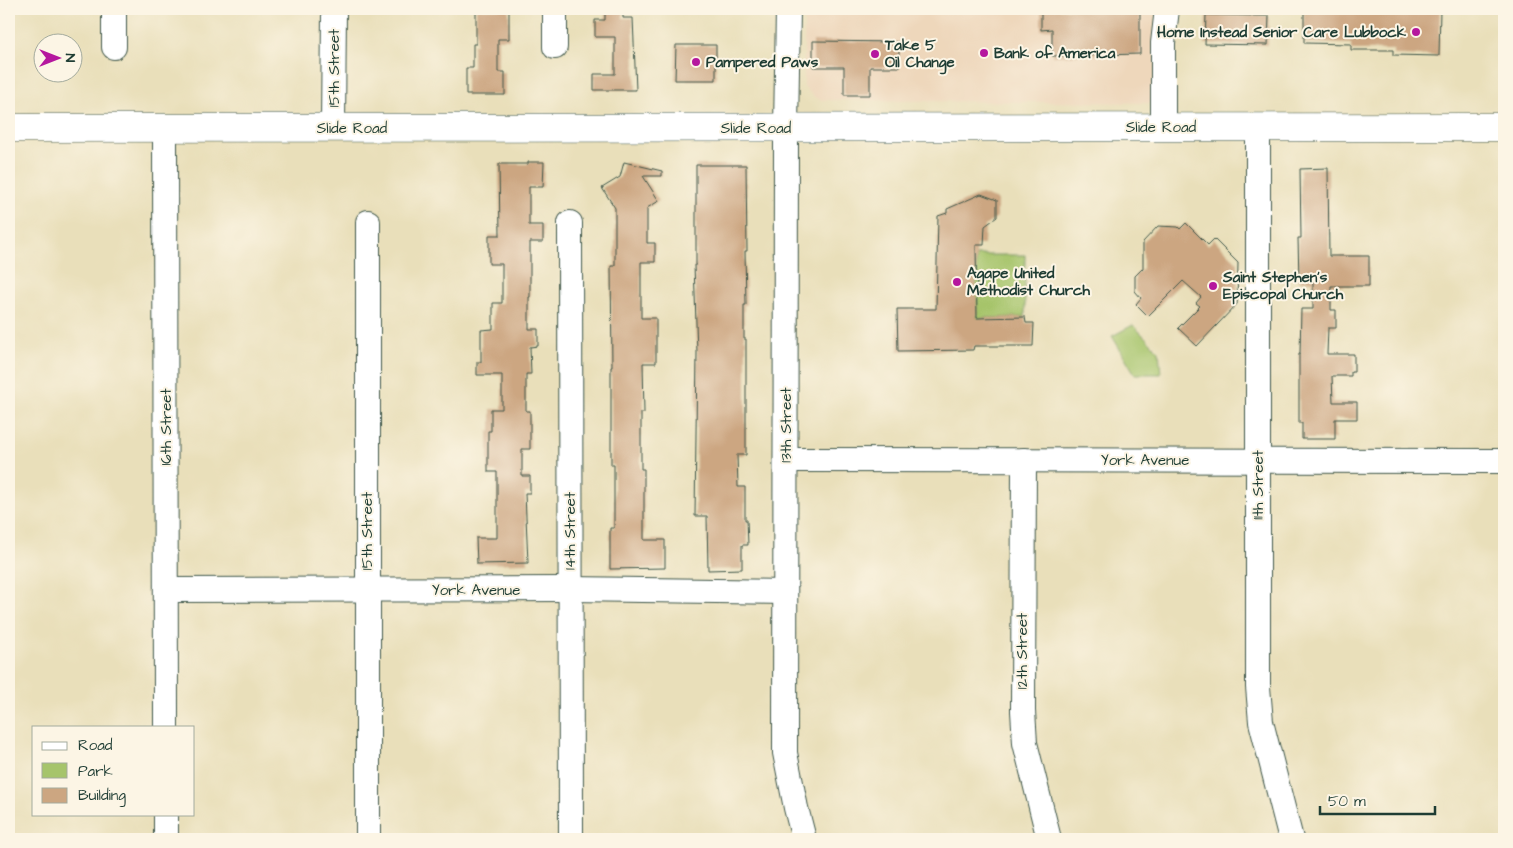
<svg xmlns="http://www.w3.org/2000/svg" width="1513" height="848" font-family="'Architects Daughter',sans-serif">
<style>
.built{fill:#eed7bb}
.green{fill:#a6c46b;stroke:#628050}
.building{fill:#cca681}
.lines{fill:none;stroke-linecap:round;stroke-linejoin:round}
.minor-casing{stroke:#3d5548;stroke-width:26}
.major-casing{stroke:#3d5548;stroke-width:29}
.minor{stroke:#fff;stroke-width:24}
.major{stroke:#fff;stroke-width:28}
.poi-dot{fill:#b5179e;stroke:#fcf5e5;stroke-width:2}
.labels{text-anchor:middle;stroke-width:4;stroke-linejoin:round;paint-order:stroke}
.poi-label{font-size:15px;font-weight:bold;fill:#1f3d34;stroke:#fcf5e5;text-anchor:start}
.street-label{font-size:15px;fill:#1f3d34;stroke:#fcf5e5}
</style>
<rect width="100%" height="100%" fill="#fcf5e5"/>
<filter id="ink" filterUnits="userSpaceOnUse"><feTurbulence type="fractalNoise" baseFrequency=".02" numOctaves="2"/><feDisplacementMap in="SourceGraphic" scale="10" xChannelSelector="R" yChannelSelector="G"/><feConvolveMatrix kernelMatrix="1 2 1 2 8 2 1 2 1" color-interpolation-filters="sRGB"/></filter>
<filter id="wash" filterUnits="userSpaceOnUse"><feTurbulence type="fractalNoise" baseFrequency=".0096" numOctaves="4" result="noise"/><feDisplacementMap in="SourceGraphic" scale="20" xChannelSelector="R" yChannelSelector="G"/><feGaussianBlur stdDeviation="1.12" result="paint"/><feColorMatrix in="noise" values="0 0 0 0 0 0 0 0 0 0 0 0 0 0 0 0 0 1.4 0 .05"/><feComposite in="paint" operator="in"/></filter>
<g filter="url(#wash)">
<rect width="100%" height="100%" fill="#e9dfba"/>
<path class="built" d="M 804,9 L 1157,9 L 1155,103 L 821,100 L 814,97 L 804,87 Z"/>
<g class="green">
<path d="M 976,255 L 1025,255 L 1025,317 L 977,318 Z"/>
<path d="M 1133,325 L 1159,351 L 1161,374 L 1135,374 L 1112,336 Z"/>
</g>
<g id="blocks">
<g class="building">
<path d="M 476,9 L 509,9 L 509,39 L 498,39 L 498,72 L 505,72 L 505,95 L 466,95 L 466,68 L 473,68 L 473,44 L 476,44 Z"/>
<path d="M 605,9 L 623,9 L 623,18 L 633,18 L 636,90 L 594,90 L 594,74 L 615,74 L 615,37 L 595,37 L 595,20 L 605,20 Z"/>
<path d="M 1041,9 L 1140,9 L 1140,54 L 1052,56 L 1052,29 L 1041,30 Z"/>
<path d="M 1351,9 L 1440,9 L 1439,56 L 1393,55 L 1393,50 L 1351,50 L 1351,44 L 1304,43 L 1304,10 Z"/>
<path d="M 1206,15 L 1269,16 L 1268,45 L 1205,44 Z"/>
<path d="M 813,41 L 899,42 L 899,67 L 870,67 L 870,95 L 844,95 L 844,67 L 813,67 Z"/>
<path d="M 676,45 L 716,45 L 716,80 L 675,80 Z"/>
<path d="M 528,162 L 544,162 L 543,187 L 529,187 L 529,225 L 543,225 L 543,242 L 530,242 L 530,297 L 529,297 L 529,329 L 538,329 L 538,346 L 530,347 L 531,374 L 526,374 L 526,411 L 530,411 L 530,449 L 522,449 L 522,476 L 530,476 L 530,493 L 525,493 L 528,563 L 477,564 L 476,538 L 497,538 L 497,472 L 488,472 L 488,431 L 491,431 L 491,409 L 502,409 L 502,375 L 477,375 L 477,362 L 481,362 L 481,330 L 493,329 L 493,303 L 502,303 L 502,264 L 489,264 L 489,235 L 500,235 L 499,164 L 528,164 Z"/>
<path d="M 624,162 L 662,171 L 662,176 L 643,176 L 659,201 L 647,208 L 647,243 L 655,243 L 655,262 L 641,262 L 641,318 L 656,318 L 656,363 L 643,363 L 644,413 L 641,413 L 641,469 L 644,469 L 644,540 L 665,540 L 665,568 L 610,569 L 610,528 L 614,528 L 614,465 L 611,465 L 611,367 L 612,367 L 611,266 L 615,266 L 615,208 L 602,188 L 620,177 Z"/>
<path d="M 696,165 L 746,165 L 747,251 L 745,251 L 746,305 L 744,305 L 744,339 L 746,339 L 746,455 L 737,455 L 738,487 L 745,487 L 745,520 L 747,520 L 748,545 L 742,545 L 742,569 L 708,570 L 707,516 L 695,516 L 697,352 L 694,265 L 696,265 Z"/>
<path d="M 1328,168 L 1329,256 L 1369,256 L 1369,286 L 1331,286 L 1331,310 L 1336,310 L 1336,328 L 1328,328 L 1327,354 L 1354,354 L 1354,372 L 1351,372 L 1351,376 L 1332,376 L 1333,402 L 1357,402 L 1357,419 L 1335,419 L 1335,439 L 1302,439 L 1302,423 L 1299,423 L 1299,354 L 1300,354 L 1301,309 L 1313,309 L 1313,281 L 1299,281 L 1298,238 L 1301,238 L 1300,169 Z"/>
<path d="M 981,194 L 997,200 L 997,217 L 985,226 L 984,245 L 976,245 L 977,318 L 1025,317 L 1026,323 L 1034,323 L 1033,346 L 974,346 L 973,350 L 898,351 L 897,309 L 936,309 L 938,216 L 947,213 L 947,209 Z"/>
<path d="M 1186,223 L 1208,245 L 1214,239 L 1238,263 L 1237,304 L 1197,346 L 1178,328 L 1200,306 L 1196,303 L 1201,297 L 1183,281 L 1148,316 L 1136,304 L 1141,298 L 1135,291 L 1135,276 L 1143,268 L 1143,242 L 1158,226 L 1178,227 L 1180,229 Z"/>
</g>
</g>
</g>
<g filter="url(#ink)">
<use href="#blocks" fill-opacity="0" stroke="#3d5548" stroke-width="1"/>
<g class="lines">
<defs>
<g id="minor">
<path d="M 555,9 L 555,47"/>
<path d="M 788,9 L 786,128 L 785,753 L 796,808 L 804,839"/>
<path d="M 114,47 L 114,9"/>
<path d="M 1163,127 L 1163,43 L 1167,9"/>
<path d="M 1258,127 L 1258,687 L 1261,722 L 1291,839"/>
<path d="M 165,128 L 166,727"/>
<path d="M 333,128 L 334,9"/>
<path d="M 570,223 L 571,839"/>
<path d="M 786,460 L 1504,461"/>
<path d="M 1024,460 L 1023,711 L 1025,743 L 1049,839"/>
<path d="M 166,590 L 570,589 L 785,592"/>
<path d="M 166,839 L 166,814"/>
<path d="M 368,839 L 368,222"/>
</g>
<path id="major" d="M 9,128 L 1504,127"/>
</defs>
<use href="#minor" class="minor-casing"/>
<use href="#major" class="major-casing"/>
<use href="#minor" class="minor"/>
<use href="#major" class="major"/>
</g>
</g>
<g class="poi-dot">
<circle cx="1416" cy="32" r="5"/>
<circle cx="984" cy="53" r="5"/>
<circle cx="875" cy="54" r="5"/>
<circle cx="696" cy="62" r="5"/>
<circle cx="957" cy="282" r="5"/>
<circle cx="1213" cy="286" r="5"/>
</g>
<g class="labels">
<g class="poi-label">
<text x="1406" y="37" text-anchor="end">Home Instead Senior Care Lubbock</text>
<text x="885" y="50">Take 5<tspan x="885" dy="17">Oil Change</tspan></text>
<text x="994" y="58">Bank of America</text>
<text x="706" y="67">Pampered Paws</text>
<text x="967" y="278">Agape United<tspan x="967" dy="17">Methodist Church</tspan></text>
<text x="1223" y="282">Saint Stephen's<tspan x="1223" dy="17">Episcopal Church</tspan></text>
</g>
<g class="street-label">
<text transform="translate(334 68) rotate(-90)" y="5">15th Street</text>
<text x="1161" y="132">Slide Road</text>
<text x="352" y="133">Slide Road</text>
<text x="756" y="133">Slide Road</text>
<text transform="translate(786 425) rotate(-90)" y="5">13th Street</text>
<text transform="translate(166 427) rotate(-90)" y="5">16th Street</text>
<text x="1145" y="465">York Avenue</text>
<text transform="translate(1258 485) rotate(-90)" y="5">11th Street</text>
<text transform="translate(367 531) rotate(-90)" y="5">15th Street</text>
<text transform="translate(570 531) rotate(-90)" y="5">14th Street</text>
<text x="476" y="595">York Avenue</text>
<text transform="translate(1022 651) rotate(-90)" y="5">12th Street</text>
</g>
</g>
<rect width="1513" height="848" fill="none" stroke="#fcf5e5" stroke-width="30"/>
<rect x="32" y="726" width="162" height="90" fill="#fcf5e5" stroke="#a4ab9e"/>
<rect x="42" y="742" width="25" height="8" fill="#ffffff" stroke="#a4ab9e"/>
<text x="78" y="750" font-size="15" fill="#1f3d34">Road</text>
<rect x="42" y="763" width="25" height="15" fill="#a6c46b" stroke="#a4ab9e"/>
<text x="78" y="776" font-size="15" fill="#1f3d34">Park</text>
<rect x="42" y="788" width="25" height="15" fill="#cca681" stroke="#a4ab9e"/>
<text x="78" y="800" font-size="15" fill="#1f3d34">Building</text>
<g transform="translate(58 58) rotate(90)"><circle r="24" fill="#fcf5e5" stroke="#a4ab9e"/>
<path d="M0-4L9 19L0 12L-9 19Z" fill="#b5179e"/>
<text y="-8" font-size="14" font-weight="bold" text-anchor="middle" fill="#1f3d34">N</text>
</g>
<path d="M1320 806v8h115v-8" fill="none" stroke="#1f3d34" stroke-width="2.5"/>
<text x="1328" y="806" font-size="15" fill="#1f3d34" stroke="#fcf5e5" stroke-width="4" paint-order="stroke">50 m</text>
</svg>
